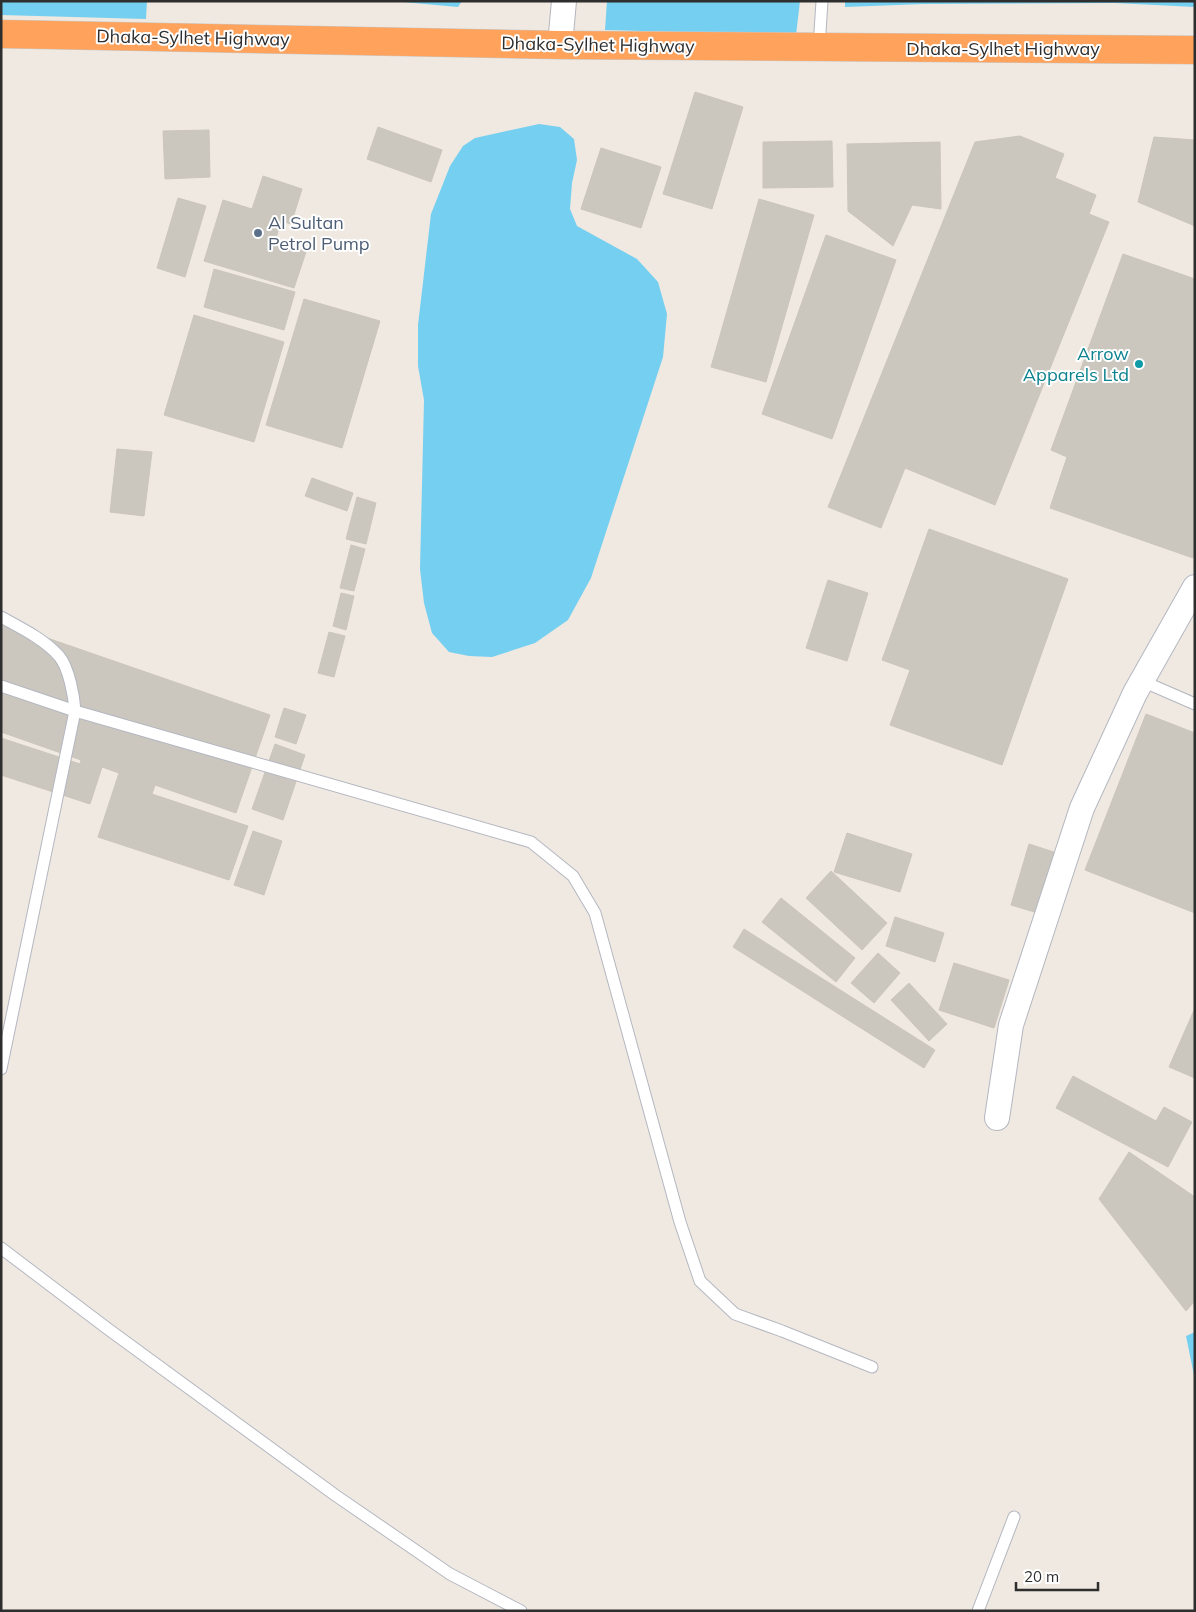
<svg xmlns="http://www.w3.org/2000/svg" width="1196" height="1612" font-family="Mulish,sans-serif">
<style>
.water{fill:#75cff0}
.building{fill:#cbc7bf;stroke:#cbc5ba}
.lines{fill:none;stroke-linecap:round;stroke-linejoin:round}
.lane-casing{stroke:#b4b7c1;stroke-width:13}
.street-casing{stroke:#b4b7c1;stroke-width:26}
.highway-casing{stroke:#c9c9c9;stroke-width:29}
.lane{stroke:#fff;stroke-width:11}
.street{stroke:#fff;stroke-width:24}
.highway{stroke:#ffa35c;stroke-width:28}
.service-dot{fill:#5c6f8a;stroke:#fff;stroke-width:2}
.culture-dot{fill:#0f9aa8;stroke:#fff;stroke-width:2}
.labels{text-anchor:middle;stroke-width:4;stroke-linejoin:round;paint-order:stroke}
.street-label{font-size:18px;fill:#2e2e2e;stroke:#fff}
.service-label{font-size:18px;fill:#4e5e75;stroke:#fff;text-anchor:start}
.culture-label{font-size:18px;fill:#0d838f;stroke:#fff;text-anchor:end}
</style>
<rect width="100%" height="100%" fill="#efe9e1"/>
<g class="water">
<path d="M 1,1 L 147,1 L 146,19 L 1,15 Z"/>
<path d="M 392,1 L 462,1 L 458,7 Z"/>
<path d="M 607,1 L 800,1 L 796,35 L 605,30 Z"/>
<path d="M 845,1 L 1195,1 L 1195,7 L 1115,3 L 923,4 L 845,7 Z"/>
<path d="M 539,124 L 560,127 L 574,139 L 577,160 L 572,183 L 570,209 L 577,226 L 637,259 L 658,282 L 667,314 L 663,357 L 591,578 L 568,620 L 535,643 L 492,657 L 469,656 L 449,652 L 432,633 L 424,603 L 420,569 L 424,400 L 418,366 L 418,325 L 431,214 L 450,166 L 463,146 L 475,138 Z"/>
<path d="M 1195,1332 L 1195,1380 L 1186,1336 Z"/>
</g>
<g class="building">
<path d="M 695,92 L 743,107 L 712,209 L 663,194 Z"/>
<path d="M 378,127 L 442,150 L 431,182 L 367,159 Z"/>
<path d="M 209,130 L 210,177 L 165,179 L 163,131 Z"/>
<path d="M 1020,136 L 1064,154 L 1055,178 L 1096,195 L 1089,214 L 1109,222 L 995,505 L 905,468 L 881,528 L 828,507 L 975,142 Z"/>
<path d="M 1154,137 L 1195,140 L 1195,226 L 1138,202 Z"/>
<path d="M 832,141 L 833,187 L 763,188 L 763,142 Z"/>
<path d="M 940,142 L 941,209 L 912,205 L 893,246 L 848,211 L 847,144 Z"/>
<path d="M 601,148 L 661,167 L 641,228 L 581,209 Z"/>
<path d="M 263,176 L 302,189 L 291,224 L 281,221 L 275,242 L 306,252 L 294,288 L 204,261 L 223,200 L 252,209 Z"/>
<path d="M 178,198 L 206,206 L 185,277 L 157,268 Z"/>
<path d="M 759,199 L 814,215 L 766,382 L 711,367 Z"/>
<path d="M 826,235 L 896,260 L 832,439 L 762,414 Z"/>
<path d="M 1123,254 L 1195,279 L 1195,548 L 1193,558 L 1050,508 L 1067,457 L 1051,450 Z"/>
<path d="M 214,269 L 295,292 L 284,330 L 204,307 Z"/>
<path d="M 304,299 L 380,321 L 342,448 L 266,425 Z"/>
<path d="M 194,315 L 284,342 L 254,442 L 164,415 Z"/>
<path d="M 117,449 L 152,452 L 144,516 L 110,512 Z"/>
<path d="M 312,478 L 353,493 L 347,511 L 305,496 Z"/>
<path d="M 357,497 L 376,503 L 366,544 L 346,539 Z"/>
<path d="M 929,529 L 1068,579 L 1002,765 L 890,725 L 910,670 L 882,660 Z"/>
<path d="M 351,545 L 365,549 L 354,591 L 340,588 Z"/>
<path d="M 828,580 L 868,593 L 847,661 L 806,648 Z"/>
<path d="M 341,593 L 354,596 L 346,630 L 333,626 Z"/>
<path d="M 1,622 L 270,715 L 236,813 L 155,785 L 152,794 L 248,826 L 229,880 L 98,837 L 119,773 L 102,767 L 90,804 L 1,775 L 1,738 L 80,764 L 81,760 L 1,732 Z"/>
<path d="M 329,632 L 345,636 L 334,677 L 318,673 Z"/>
<path d="M 284,708 L 306,715 L 296,744 L 275,737 Z"/>
<path d="M 1146,714 L 1195,733 L 1195,913 L 1085,870 Z"/>
<path d="M 275,744 L 305,755 L 283,820 L 252,809 Z"/>
<path d="M 253,831 L 282,841 L 264,895 L 234,885 Z"/>
<path d="M 847,833 L 912,854 L 900,892 L 834,872 Z"/>
<path d="M 1029,844 L 1060,854 L 1041,914 L 1011,905 Z"/>
<path d="M 831,871 L 887,923 L 862,950 L 806,898 Z"/>
<path d="M 781,898 L 855,958 L 836,982 L 762,922 Z"/>
<path d="M 895,917 L 944,933 L 935,962 L 886,946 Z"/>
<path d="M 744,929 L 935,1050 L 924,1068 L 733,947 Z"/>
<path d="M 878,953 L 900,973 L 874,1003 L 851,983 Z"/>
<path d="M 954,963 L 1009,980 L 994,1028 L 939,1010 Z"/>
<path d="M 909,983 L 947,1024 L 929,1041 L 891,1000 Z"/>
<path d="M 1195,1008 L 1195,1078 L 1169,1067 Z"/>
<path d="M 1073,1076 L 1156,1121 L 1164,1107 L 1192,1122 L 1168,1167 L 1056,1108 Z"/>
<path d="M 1129,1152 L 1195,1197 L 1195,1301 L 1186,1311 L 1099,1199 Z"/>
</g>
<g class="lines">
<defs>
<g id="lane">
<path d="M 819,47 L 822,1"/>
<path d="M 1,617 C 21,628 44,639 59,656 C 69,668 74,696 75,711 L 531,842 L 573,876 L 595,913 L 680,1222 L 700,1281 L 735,1314 L 782,1331 L 872,1367"/>
<path d="M 1142,681 L 1195,704"/>
<path d="M 1,686 L 75,711 L 1,1069"/>
<path d="M 1,1248 L 108,1329 L 335,1495 L 450,1574 L 521,1611"/>
<path d="M 978,1611 L 1014,1517"/>
</g>
<g id="street">
<path d="M 560,45 L 564,1"/>
<path d="M 997,1118 L 1011,1025 L 1082,808 L 1135,693 L 1195,587"/>
</g>
<path id="highway" d="M 1,34 L 560,45 L 1195,50"/>
</defs>
<use href="#lane" class="lane-casing"/>
<use href="#street" class="street-casing"/>
<use href="#highway" class="highway-casing"/>
<use href="#lane" class="lane"/>
<use href="#street" class="street"/>
<use href="#highway" class="highway"/>
</g>
<circle class="service-dot" cx="258" cy="233" r="5"/>
<circle class="culture-dot" cx="1139" cy="364" r="5"/>
<g class="labels">
<g class="street-label">
<text transform="translate(193 38) rotate(1)" y="6">Dhaka-Sylhet Highway</text>
<text transform="translate(598 45) rotate(1)" y="6">Dhaka-Sylhet Highway</text>
<text x="1003" y="55">Dhaka-Sylhet Highway</text>
</g>
<g class="service-label">
<text x="268" y="229">Al Sultan<tspan x="268" dy="21">Petrol Pump</tspan></text>
</g>
<g class="culture-label">
<text x="1129" y="360">Arrow<tspan x="1129" dy="21">Apparels Ltd</tspan></text>
</g>
</g>
<rect width="1196" height="1612" fill="none" stroke="#2e2e2e" stroke-width="5"/>
<path d="M1016 1582v8h82v-8" fill="none" stroke="#2e2e2e" stroke-width="2.5"/>
<text x="1024" y="1582" font-size="15" fill="#2e2e2e" stroke="#ffffff" stroke-width="4" paint-order="stroke">20 m</text>
</svg>
